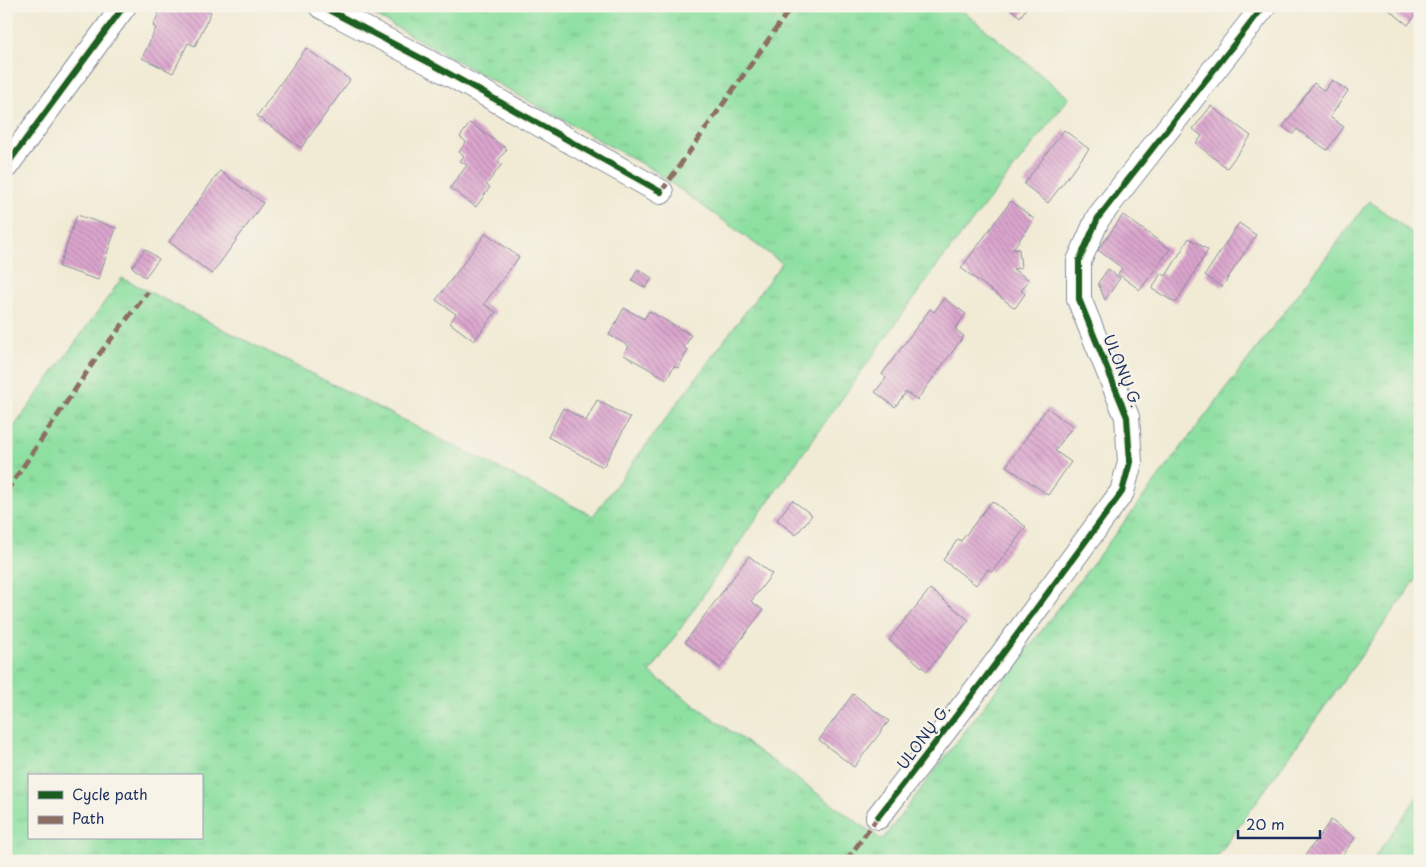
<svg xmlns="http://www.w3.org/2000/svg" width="1426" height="867" font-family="'Playpen Sans',sans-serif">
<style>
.grass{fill:url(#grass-tufts);stroke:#548880;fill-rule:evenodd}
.building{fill:url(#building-back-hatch)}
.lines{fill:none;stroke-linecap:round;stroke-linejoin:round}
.street-casing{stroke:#868d9a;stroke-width:26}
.street{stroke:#fff;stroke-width:24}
.quiet{stroke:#8d6e63;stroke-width:5;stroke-dasharray:10 5;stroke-linecap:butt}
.cycleway-casing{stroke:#f7f3e8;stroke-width:9}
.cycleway{stroke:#1b5e20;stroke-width:6}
.labels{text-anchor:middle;stroke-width:4.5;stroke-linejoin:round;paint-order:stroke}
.street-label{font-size:15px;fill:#1b2f5e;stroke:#f7f3e8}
</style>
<defs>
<pattern id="grass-tufts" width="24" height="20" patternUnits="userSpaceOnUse" patternTransform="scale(1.25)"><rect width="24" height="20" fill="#8ee0a1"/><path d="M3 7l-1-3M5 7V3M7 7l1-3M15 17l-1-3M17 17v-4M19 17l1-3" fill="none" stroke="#7ac08d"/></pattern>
<pattern id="building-back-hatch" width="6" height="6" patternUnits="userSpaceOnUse" patternTransform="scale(1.25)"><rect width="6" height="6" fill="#dca6ce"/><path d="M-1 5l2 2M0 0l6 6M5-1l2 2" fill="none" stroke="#b288aa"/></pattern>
</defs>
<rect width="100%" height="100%" fill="#f7f3e8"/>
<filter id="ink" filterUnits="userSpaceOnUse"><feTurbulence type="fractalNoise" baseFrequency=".02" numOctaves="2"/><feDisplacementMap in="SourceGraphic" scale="10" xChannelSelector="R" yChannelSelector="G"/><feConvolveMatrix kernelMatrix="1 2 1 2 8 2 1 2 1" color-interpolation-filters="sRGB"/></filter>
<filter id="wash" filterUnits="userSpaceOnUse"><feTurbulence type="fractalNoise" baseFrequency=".0096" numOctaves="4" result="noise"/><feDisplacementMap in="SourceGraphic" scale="20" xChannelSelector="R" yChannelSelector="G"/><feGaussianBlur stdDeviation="1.12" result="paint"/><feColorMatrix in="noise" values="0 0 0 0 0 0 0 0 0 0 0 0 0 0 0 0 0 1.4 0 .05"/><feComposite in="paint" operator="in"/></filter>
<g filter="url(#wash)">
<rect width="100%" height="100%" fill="#f1ebd5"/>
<g class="grass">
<path d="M 358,6 L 957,6 L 1069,98 L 937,266 L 750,527 L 650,673 L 882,840 L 1369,201 L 1420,239 L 1420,574 L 1214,861 L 6,861 L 6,438 L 122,278 L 593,516 L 782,263 L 653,170 ZM 29,776 L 201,776 L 201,838 L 29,838 Z"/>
<path d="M 1420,793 L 1420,861 L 1372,861 Z"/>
</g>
<g id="blocks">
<g class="building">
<path d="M 162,6 L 199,6 L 211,12 L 195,46 L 188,43 L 173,73 L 142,58 L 156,28 L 153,26 Z"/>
<path d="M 1007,6 L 1028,6 L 1020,17 Z"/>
<path d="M 1384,6 L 1420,6 L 1420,9 L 1408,25 Z"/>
<path d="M 306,48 L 350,80 L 301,148 L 257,116 Z"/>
<path d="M 1332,80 L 1348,91 L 1330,117 L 1344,127 L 1327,150 L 1297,129 L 1293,134 L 1283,127 L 1314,83 L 1324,91 Z"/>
<path d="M 1211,106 L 1251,136 L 1227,168 L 1196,144 L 1202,136 L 1193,129 Z"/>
<path d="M 470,123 L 507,149 L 498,161 L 502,164 L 486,185 L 490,187 L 476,207 L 450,188 L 467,165 L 460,161 L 464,156 L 459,152 L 466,142 L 460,137 Z"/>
<path d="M 1064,130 L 1089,149 L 1048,203 L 1024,184 Z"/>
<path d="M 220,171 L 263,203 L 212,274 L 169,242 Z"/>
<path d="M 1011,201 L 1034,219 L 1012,250 L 1019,249 L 1021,268 L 1013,269 L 1029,280 L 1021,291 L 1025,294 L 1015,308 L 961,268 Z"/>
<path d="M 77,215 L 116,228 L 98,280 L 59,267 Z"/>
<path d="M 1123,215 L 1170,249 L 1140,290 L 1118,274 L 1122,268 L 1098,250 Z"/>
<path d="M 1239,223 L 1256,235 L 1222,287 L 1205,275 Z"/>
<path d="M 486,233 L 519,257 L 484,304 L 496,312 L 474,341 L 450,323 L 456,314 L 436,300 Z"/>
<path d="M 1189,238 L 1208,250 L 1176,303 L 1152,289 L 1161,273 L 1166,276 Z"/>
<path d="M 145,249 L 159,259 L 145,277 L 132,267 Z"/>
<path d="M 638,269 L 652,278 L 646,288 L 632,280 Z"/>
<path d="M 1108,269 L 1120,278 L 1105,300 L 1098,283 Z"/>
<path d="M 944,298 L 966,314 L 955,329 L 964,336 L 917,400 L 906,392 L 895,407 L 875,392 L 886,378 L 882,374 L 930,309 L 934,312 Z"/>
<path d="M 624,308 L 644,319 L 649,311 L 691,335 L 684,348 L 688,350 L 678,368 L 674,366 L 667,379 L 624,355 L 629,346 L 609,335 Z"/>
<path d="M 597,400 L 630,418 L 603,467 L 548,437 L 563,408 L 586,421 Z"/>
<path d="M 1047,408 L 1073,426 L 1055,451 L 1071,462 L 1048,495 L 1006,466 Z"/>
<path d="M 792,500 L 812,515 L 796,535 L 777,520 Z"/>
<path d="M 992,501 L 1026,527 L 992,572 L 988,569 L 976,585 L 943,560 L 958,539 L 961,541 Z"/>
<path d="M 749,556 L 772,574 L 751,601 L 763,610 L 720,668 L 685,642 Z"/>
<path d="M 930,589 L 969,620 L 927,671 L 889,640 Z"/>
<path d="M 853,694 L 889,721 L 854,767 L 819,740 Z"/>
<path d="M 1331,820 L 1355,838 L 1338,861 L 1301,861 Z"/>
</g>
</g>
</g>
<g filter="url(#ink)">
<use href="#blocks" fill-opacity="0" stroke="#868d9a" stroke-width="1"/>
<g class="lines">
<defs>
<g id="street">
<path d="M 321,6 L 430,63 L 661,192"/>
<path d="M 6,166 L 124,6"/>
<path d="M 878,817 L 982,682 L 1122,492 L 1130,462 L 1127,417 L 1079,299 L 1079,261 L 1098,218 L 1264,6"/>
</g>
</defs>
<use href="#street" class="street-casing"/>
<use href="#street" class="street"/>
<g class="quiet">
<path d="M 661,192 L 792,6"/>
<path d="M 6,492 L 97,357 L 148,292"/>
<path d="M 846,861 L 878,817"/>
</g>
<defs>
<g id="cycleway">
<path d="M 321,6 L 430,63 L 661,192"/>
<path d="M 6,166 L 124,6"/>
<path d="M 878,817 L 982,682 L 1122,492 L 1130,462 L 1127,417 L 1079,299 L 1079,261 L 1098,218 L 1264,6"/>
</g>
</defs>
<use href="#cycleway" class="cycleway-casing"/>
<use href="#cycleway" class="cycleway"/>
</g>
</g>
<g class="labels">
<g class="street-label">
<text transform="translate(1122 371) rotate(68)" y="5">ULONŲ G.</text>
<text transform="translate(924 737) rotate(-53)" y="5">ULONŲ G.</text>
</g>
</g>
<rect width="1426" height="867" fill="none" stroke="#f7f3e8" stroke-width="25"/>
<rect x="28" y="774" width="175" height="65" fill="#f7f3e8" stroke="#9fa5b1"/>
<rect x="38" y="791" width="25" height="8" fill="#1b5e20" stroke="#9fa5b1"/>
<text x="72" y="800" font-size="15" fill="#1b2f5e">Cycle path</text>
<rect x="38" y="816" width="25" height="8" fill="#8d6e63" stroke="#9fa5b1"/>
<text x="72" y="824" font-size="15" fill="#1b2f5e">Path</text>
<path d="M1238 830v8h82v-8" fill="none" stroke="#1b2f5e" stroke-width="2.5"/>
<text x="1246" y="830" font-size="15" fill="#1b2f5e" stroke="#f7f3e8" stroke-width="4" paint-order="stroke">20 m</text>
</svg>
